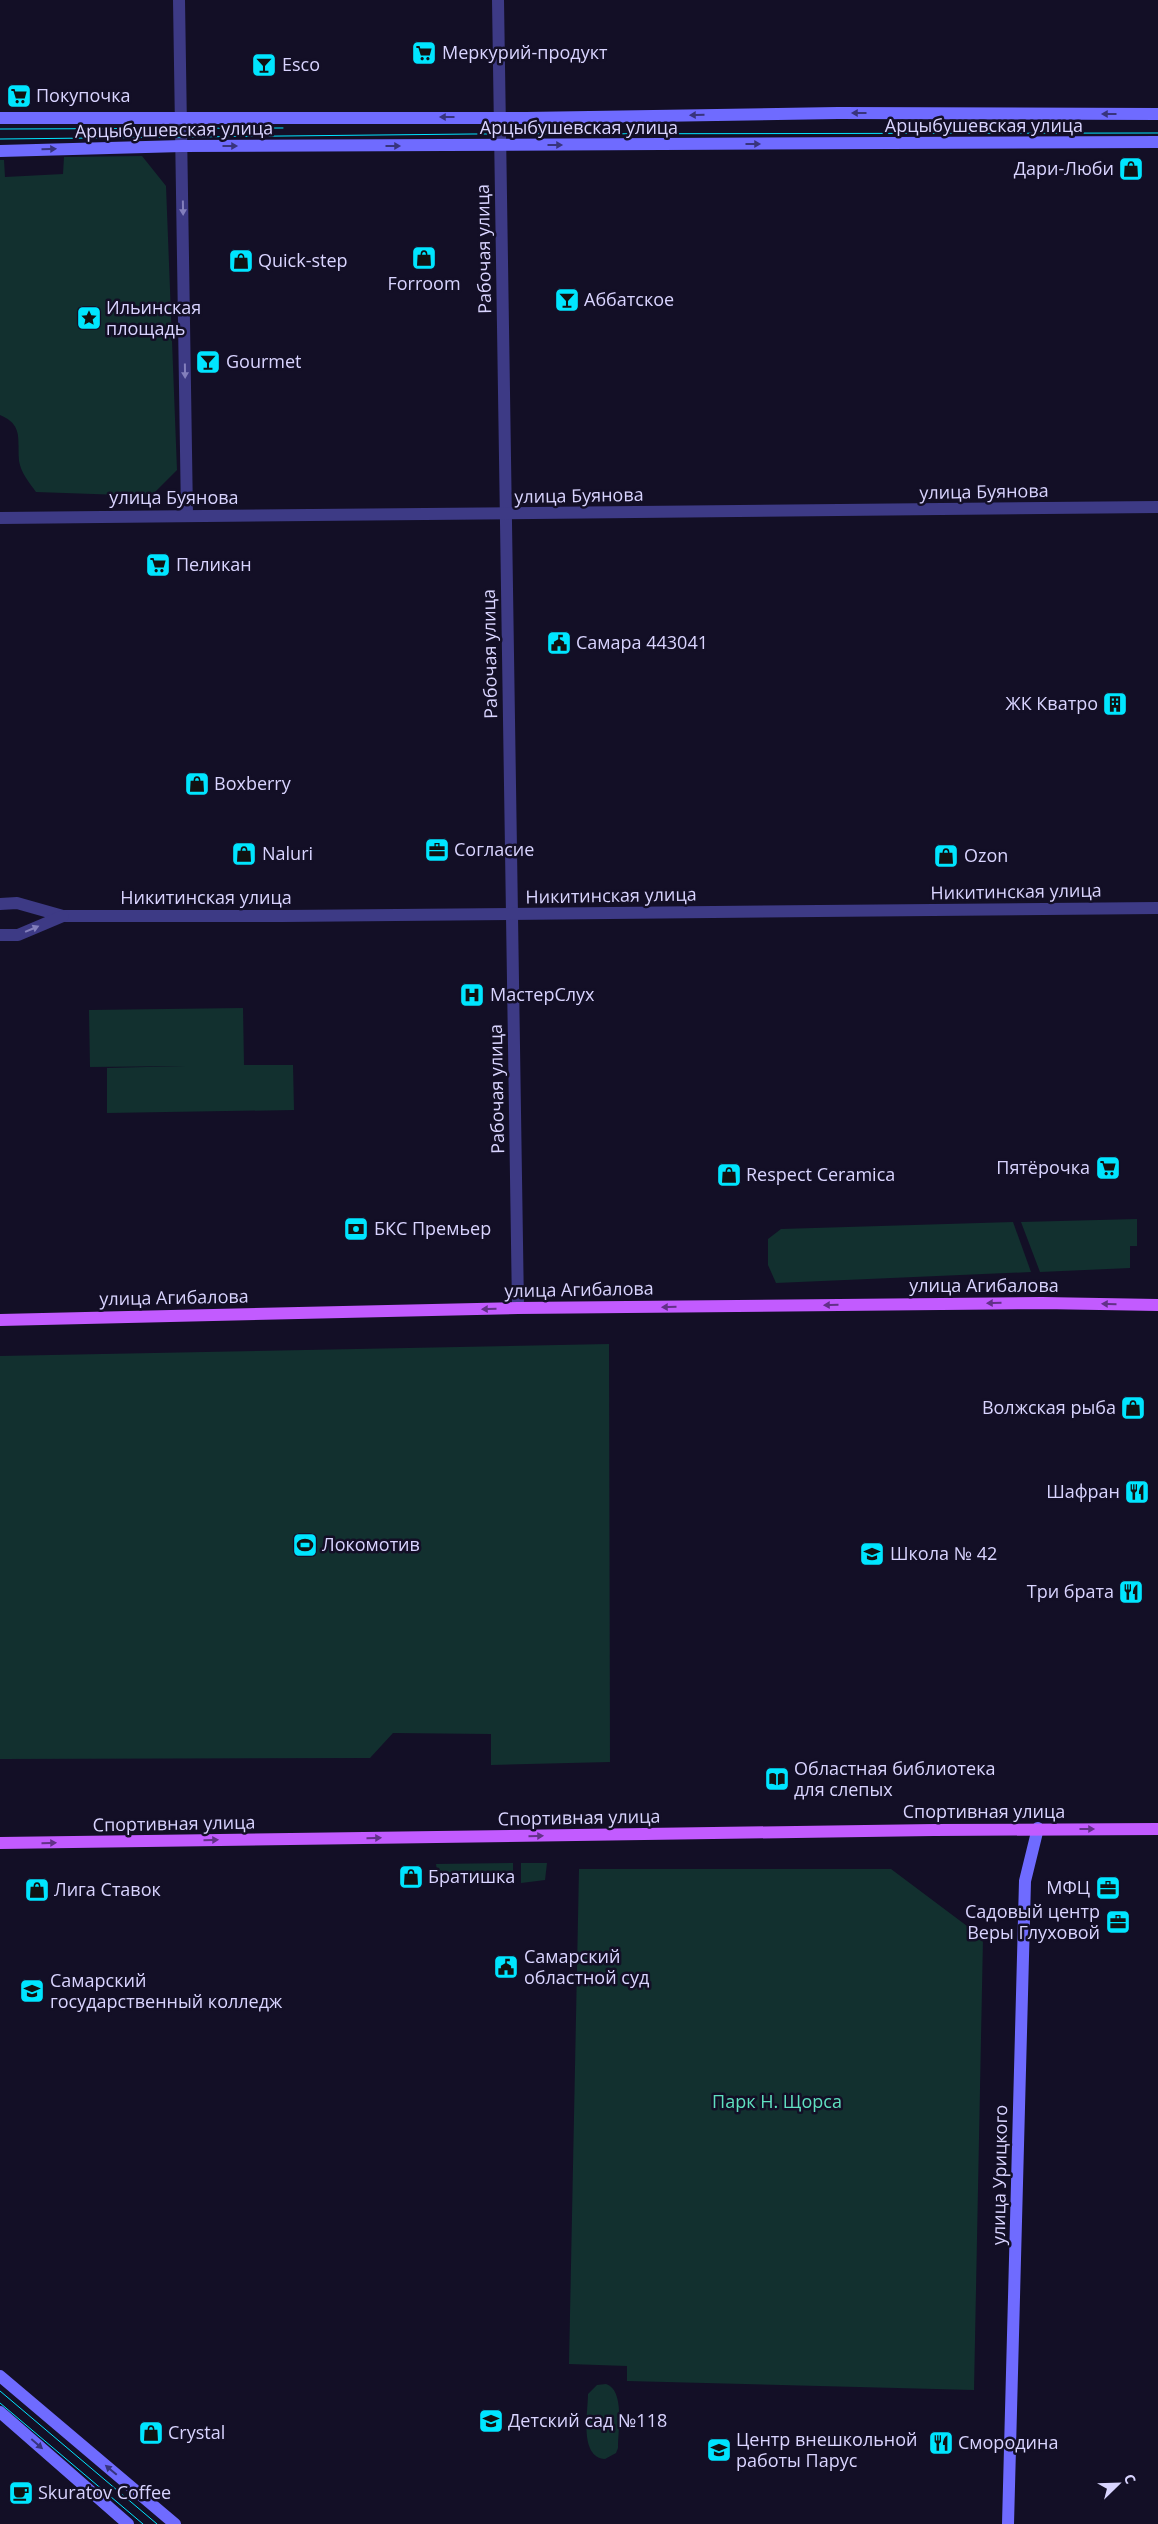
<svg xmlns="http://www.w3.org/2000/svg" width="1158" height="2524" font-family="'Open Sans',sans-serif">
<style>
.green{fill:#12302f}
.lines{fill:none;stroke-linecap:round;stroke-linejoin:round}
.street{stroke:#3d3a85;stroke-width:12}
.secondary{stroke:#6f6bff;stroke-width:12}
.primary{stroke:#c25bff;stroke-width:12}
.tram{stroke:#00e5ff;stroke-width:1}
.oneway{fill:#38347d}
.oneway2{fill:#837fbc}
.oneway3{fill:#623188}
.labels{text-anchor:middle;stroke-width:5;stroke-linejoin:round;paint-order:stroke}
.poi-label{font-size:18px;fill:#d9d4ff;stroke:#130f26;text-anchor:start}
.street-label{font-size:18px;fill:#d9d4ff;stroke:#130f26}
.park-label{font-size:18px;fill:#5fe0c0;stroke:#130f26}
</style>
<rect width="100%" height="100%" fill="#130f26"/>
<g class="green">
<path d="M 142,156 L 166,186 L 177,470 L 151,496 L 36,492 C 29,482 21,473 19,461 C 17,440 24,425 0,415 L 0,160 L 4,160 L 5,177 L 63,174 L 64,157 Z"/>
<path d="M 243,1008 L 244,1065 L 293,1065 L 294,1110 L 107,1113 L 107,1068 L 185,1066 L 90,1067 L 89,1010 Z"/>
<path d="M 1137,1219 L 1137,1246 L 1130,1246 L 1130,1268 L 1040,1272 L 1021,1222 Z"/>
<path d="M 1013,1222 L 1031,1272 L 776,1283 L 768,1265 L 768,1239 L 781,1229 Z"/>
<path d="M 609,1344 L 610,1762 L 491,1765 L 491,1734 L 393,1733 L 370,1758 L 0,1759 L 0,1356 Z"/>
<path d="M 513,1863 L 513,1879 L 509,1881 L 443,1883 L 439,1882 L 436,1864 Z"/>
<path d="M 521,1863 L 547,1863 L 545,1880 L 521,1883 Z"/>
<path d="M 579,1869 L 891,1869 L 983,1938 L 974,2390 L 627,2381 L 627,2366 L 569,2364 Z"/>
<path d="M 606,2384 C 625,2390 618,2430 618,2448 L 616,2453 L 605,2459 C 579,2457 588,2413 588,2394 L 597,2385 Z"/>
</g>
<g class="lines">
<g class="street">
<path d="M 179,0 L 187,515"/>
<path d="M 498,0 L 518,1308"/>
<path d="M 0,518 L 1158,507"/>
<path d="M 0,904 L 17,903 L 63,916 L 283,916 L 1158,908"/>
<path d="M 0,935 L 18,935 L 63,916"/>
</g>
<g class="secondary">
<path d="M 0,118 L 526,118 L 838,113 L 1158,114"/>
<path d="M 0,151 L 182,146 L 1158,142"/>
<path d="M 0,2376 L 175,2524"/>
<path d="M 0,2412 L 128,2524"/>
<path d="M 1008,2524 L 1025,1881 L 1038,1828"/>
</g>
<g class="primary">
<path d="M 0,1320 L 518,1308 L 1042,1303 L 1158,1305"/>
<path d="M 0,1843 L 934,1830 L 1158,1829"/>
</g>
<g class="tram">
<path d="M 0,129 L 283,128"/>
<path d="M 0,139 L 472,134 L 1158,133"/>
<path d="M 0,2391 L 157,2524"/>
<path d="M 0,2403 L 143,2524"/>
</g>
</g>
<defs><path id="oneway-solid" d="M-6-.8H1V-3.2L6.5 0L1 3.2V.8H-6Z" transform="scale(1.25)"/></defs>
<g class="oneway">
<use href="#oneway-solid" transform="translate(859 113) rotate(-180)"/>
<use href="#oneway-solid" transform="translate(1109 114) rotate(-180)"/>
<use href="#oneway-solid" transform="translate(697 115) rotate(179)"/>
<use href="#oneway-solid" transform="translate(447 117) rotate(180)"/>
<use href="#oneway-solid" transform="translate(753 144)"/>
<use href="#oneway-solid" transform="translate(555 145)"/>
<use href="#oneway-solid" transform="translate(230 146)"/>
<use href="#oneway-solid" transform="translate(393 146)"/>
<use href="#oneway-solid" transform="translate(49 149) rotate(-2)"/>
<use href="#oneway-solid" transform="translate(37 2444) rotate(41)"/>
<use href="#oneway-solid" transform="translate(111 2470) rotate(-140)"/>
</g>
<g class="oneway2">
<use href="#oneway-solid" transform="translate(183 208) rotate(89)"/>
<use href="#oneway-solid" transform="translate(185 371) rotate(89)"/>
<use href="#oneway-solid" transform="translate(32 929) rotate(-23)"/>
</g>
<g class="oneway3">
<use href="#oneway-solid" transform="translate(994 1303) rotate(179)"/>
<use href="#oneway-solid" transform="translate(1109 1304) rotate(-179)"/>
<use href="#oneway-solid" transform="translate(831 1305) rotate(179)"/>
<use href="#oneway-solid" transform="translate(669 1307) rotate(179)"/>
<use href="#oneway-solid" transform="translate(489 1309) rotate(179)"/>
<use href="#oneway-solid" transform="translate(1087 1829)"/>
<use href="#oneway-solid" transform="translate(536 1836) rotate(-1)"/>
<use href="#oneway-solid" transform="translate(374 1838) rotate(-1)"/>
<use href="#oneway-solid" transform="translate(211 1840) rotate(-1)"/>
<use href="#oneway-solid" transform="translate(49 1843) rotate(-1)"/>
</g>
<defs>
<symbol id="supermarket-square" viewBox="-11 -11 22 22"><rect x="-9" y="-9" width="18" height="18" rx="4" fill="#00e5ff" stroke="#130f26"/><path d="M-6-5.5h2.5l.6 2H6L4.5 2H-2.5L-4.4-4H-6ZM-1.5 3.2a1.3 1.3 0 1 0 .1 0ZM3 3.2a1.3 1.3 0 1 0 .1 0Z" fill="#111"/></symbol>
<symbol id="bar-square" viewBox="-11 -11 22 22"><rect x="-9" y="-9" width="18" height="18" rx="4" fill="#00e5ff" stroke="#130f26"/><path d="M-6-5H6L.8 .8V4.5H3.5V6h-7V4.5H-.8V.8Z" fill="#111"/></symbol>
<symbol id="shop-square" viewBox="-11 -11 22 22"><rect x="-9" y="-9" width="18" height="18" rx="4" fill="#00e5ff" stroke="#130f26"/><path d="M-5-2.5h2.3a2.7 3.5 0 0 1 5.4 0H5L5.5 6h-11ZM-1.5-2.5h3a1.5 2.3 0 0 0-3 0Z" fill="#111"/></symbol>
<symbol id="sight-square" viewBox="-11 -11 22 22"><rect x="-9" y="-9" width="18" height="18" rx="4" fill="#00e5ff" stroke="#130f26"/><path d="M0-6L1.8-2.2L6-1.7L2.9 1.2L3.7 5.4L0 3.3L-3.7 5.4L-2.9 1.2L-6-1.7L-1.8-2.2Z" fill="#111"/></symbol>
<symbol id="civic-square" viewBox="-11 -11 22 22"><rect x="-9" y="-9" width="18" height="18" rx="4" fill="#00e5ff" stroke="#130f26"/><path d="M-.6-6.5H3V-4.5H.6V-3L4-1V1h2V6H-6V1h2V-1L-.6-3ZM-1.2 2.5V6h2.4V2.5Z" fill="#111"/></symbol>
<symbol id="building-square" viewBox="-11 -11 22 22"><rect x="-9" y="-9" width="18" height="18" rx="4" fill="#00e5ff" stroke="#130f26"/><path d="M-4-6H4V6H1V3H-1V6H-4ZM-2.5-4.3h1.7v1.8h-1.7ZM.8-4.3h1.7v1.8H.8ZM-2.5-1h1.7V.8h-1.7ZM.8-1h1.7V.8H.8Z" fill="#111"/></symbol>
<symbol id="office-square" viewBox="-11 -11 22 22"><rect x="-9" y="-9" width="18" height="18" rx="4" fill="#00e5ff" stroke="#130f26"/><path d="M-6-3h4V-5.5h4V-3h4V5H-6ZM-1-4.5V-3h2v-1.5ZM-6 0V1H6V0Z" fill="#111"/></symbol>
<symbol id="hospital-square" viewBox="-11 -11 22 22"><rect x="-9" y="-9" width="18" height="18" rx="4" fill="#00e5ff" stroke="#130f26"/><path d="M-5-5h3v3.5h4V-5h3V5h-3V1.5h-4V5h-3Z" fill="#111"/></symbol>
<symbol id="bank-square" viewBox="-11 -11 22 22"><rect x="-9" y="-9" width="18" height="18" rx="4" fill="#00e5ff" stroke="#130f26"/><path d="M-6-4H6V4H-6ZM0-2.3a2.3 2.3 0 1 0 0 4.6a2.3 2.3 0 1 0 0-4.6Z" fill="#111"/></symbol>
<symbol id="restaurant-square" viewBox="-11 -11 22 22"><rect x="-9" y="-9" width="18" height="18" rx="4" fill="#00e5ff" stroke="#130f26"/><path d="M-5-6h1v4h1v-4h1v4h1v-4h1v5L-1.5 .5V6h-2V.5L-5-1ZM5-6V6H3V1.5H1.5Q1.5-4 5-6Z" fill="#111"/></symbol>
<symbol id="stadium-square" viewBox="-11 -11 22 22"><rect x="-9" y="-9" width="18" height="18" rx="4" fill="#00e5ff" stroke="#130f26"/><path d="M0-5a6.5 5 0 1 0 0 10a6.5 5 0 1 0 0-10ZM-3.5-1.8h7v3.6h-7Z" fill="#111"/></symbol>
<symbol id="school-square" viewBox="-11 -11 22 22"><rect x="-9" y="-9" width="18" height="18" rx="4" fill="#00e5ff" stroke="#130f26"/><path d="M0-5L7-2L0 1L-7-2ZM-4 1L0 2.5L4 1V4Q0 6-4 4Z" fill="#111"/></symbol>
<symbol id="library-square" viewBox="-11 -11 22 22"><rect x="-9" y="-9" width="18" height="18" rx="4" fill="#00e5ff" stroke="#130f26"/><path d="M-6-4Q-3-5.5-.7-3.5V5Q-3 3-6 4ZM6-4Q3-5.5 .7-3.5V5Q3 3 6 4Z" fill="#111"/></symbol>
<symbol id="university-square" viewBox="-11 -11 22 22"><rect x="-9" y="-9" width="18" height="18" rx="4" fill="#00e5ff" stroke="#130f26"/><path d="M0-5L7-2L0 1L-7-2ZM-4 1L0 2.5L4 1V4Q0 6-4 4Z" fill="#111"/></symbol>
<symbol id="cafe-square" viewBox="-11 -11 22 22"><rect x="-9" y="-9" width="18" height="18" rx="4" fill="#00e5ff" stroke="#130f26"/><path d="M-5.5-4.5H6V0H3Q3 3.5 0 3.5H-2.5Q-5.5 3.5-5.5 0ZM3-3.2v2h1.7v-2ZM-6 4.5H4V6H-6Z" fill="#111"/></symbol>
</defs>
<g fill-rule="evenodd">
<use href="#supermarket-square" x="410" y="39" width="28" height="28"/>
<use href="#bar-square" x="250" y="51" width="28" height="28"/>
<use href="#supermarket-square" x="5" y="82" width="28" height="28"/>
<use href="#shop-square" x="1117" y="155" width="28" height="28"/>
<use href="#shop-square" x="410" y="244" width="28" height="28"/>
<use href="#shop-square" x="227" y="247" width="28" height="28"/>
<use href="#bar-square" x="553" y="286" width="28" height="28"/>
<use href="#sight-square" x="75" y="304" width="28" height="28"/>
<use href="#bar-square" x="194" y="348" width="28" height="28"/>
<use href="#supermarket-square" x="144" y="551" width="28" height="28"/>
<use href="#civic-square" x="545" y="629" width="28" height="28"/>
<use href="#building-square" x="1101" y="690" width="28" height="28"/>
<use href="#shop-square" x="183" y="770" width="28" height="28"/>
<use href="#office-square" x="423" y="836" width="28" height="28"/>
<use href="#shop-square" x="230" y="840" width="28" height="28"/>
<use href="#shop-square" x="932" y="842" width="28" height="28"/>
<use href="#hospital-square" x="458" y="981" width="28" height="28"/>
<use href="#supermarket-square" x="1094" y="1154" width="28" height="28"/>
<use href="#shop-square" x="715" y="1161" width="28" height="28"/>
<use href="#bank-square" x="342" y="1215" width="28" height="28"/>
<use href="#shop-square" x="1119" y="1394" width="28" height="28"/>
<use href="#restaurant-square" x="1123" y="1478" width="28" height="28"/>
<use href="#stadium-square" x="291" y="1531" width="28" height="28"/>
<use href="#school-square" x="858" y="1540" width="28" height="28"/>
<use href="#restaurant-square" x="1117" y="1578" width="28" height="28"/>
<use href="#library-square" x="763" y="1765" width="28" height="28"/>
<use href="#shop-square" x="397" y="1863" width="28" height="28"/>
<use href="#office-square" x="1094" y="1874" width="28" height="28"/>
<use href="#shop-square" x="23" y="1876" width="28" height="28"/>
<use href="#office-square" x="1104" y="1908" width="28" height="28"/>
<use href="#civic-square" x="492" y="1953" width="28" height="28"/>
<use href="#university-square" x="18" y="1977" width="28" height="28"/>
<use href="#school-square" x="477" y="2407" width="28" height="28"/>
<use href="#shop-square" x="137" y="2419" width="28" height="28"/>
<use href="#restaurant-square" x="927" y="2429" width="28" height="28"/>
<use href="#school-square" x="705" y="2436" width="28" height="28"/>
<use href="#cafe-square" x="7" y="2479" width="28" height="28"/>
</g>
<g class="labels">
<g class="poi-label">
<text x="442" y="59">Меркурий-продукт</text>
<text x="282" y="71">Esco</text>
<text x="36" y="102">Покупочка</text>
<text x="1114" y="175" text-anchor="end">Дари-Люби</text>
<text x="258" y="267">Quick-step</text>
<text x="424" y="290" text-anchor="middle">Forroom</text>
<text x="584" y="306">Аббатское</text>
<text x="106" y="314">Ильинская<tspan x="106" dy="21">площадь</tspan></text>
<text x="226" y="368">Gourmet</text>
<text x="176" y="571">Пеликан</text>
<text x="576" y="649">Самара 443041</text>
<text x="1098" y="710" text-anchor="end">ЖК Кватро</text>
<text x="214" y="790">Boxberry</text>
<text x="454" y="856">Согласие</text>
<text x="262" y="860">Naluri</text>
<text x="964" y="862">Ozon</text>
<text x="490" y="1001">МастерСлух</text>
<text x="1090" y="1174" text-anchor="end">Пятёрочка</text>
<text x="746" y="1181">Respect Ceramica</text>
<text x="374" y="1235">БКС Премьер</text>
<text x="1116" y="1414" text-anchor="end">Волжская рыба</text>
<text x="1120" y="1498" text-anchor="end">Шафран</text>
<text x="322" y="1551">Локомотив</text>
<text x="890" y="1560">Школа № 42</text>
<text x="1114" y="1598" text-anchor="end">Три брата</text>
<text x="794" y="1775">Областная библиотека<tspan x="794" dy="21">для слепых</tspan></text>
<text x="428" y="1883">Братишка</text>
<text x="1090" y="1894" text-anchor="end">МФЦ</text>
<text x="54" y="1896">Лига Ставок</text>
<text x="1100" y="1918" text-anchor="end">Садовый центр<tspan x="1100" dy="21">Веры Глуховой</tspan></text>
<text x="524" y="1963">Самарский<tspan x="524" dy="21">областной суд</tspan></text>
<text x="50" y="1987">Самарский<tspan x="50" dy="21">государственный колледж</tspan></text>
<text x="508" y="2427">Детский сад №118</text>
<text x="168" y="2439">Crystal</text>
<text x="736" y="2446">Центр внешкольной<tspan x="736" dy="21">работы Парус</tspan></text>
<text x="958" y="2449">Смородина</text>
<text x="38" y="2499">Skuratov Coffee</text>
</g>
<g class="street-label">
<text x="984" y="132">Арцыбушевская улица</text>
<text x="579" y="134">Арцыбушевская улица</text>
<text transform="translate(174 130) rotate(-1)" y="6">Арцыбушевская улица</text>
<text transform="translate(484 249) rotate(-91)" y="6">Рабочая улица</text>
<text transform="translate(984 492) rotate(-1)" y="6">улица Буянова</text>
<text transform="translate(579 496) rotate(-1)" y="6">улица Буянова</text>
<text x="174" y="504">улица Буянова</text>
<text transform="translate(490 654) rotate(-91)" y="6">Рабочая улица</text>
<text transform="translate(1016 892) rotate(-1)" y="6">Никитинская улица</text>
<text transform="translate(611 896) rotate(-1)" y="6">Никитинская улица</text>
<text x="206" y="904">Никитинская улица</text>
<text transform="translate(497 1089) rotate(-91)" y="6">Рабочая улица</text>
<text x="984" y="1292">улица Агибалова</text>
<text transform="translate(579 1290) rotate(-1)" y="6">улица Агибалова</text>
<text transform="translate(174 1298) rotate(-1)" y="6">улица Агибалова</text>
<text x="984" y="1818">Спортивная улица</text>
<text transform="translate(579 1818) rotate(-1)" y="6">Спортивная улица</text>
<text transform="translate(174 1824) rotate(-1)" y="6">Спортивная улица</text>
<text transform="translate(1000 2175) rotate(-89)" y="6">улица Урицкого</text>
</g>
<g class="park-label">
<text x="777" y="2108">Парк Н. Щорса</text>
</g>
</g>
<g transform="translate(1118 2484) rotate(67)" stroke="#130f26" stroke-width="4" paint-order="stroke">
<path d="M0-4L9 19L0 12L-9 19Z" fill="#d9d4ff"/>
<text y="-8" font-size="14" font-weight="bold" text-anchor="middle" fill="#d9d4ff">С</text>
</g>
</svg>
